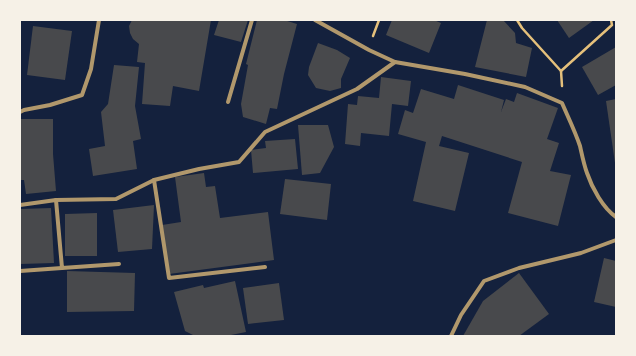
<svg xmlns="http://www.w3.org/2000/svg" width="636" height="356" font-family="'Exo 2',sans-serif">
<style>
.building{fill:#48494c}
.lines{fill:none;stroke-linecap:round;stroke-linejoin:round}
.path{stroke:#e5c07b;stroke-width:2.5}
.minor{stroke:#b1986c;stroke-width:4}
</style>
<rect width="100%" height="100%" fill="#14213d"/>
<g class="building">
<path d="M 132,20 L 211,20 L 199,91 L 173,86 L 170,106 L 142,104 L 145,63 L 137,62 L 139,44 L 133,39 L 130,33 L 129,26 Z"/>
<path d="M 219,20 L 248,20 L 241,42 L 214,35 Z"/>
<path d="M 257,20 L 284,20 L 297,24 L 284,74 L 277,109 L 270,108 L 266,124 L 243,117 L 241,104 L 248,65 L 246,64 Z"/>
<path d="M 392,20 L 434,20 L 441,23 L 429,53 L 386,35 Z"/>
<path d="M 487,20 L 503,20 L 515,33 L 516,43 L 532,48 L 526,77 L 475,67 Z"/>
<path d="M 557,20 L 594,20 L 569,38 Z"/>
<path d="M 33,26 L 72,31 L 65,80 L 27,75 Z"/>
<path d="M 318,43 L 337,50 L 350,58 L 341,79 L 341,88 L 330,91 L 316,88 L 308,75 L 309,67 Z"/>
<path d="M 616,47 L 616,85 L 598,95 L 582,67 Z"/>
<path d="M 114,65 L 139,67 L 135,106 L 141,139 L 133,141 L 137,169 L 93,176 L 89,149 L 105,146 L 101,112 L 108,104 Z"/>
<path d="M 381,77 L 411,81 L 408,106 L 392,104 L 389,136 L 361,133 L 360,146 L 345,144 L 348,104 L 357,105 L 358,96 L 379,98 Z"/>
<path d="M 458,85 L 504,100 L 501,112 L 506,99 L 514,102 L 517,93 L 558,108 L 547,139 L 559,143 L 550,171 L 571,175 L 558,226 L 508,213 L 522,162 L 442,136 L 439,146 L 469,153 L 455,211 L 413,201 L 426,142 L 398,134 L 405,110 L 413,113 L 421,89 L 454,99 Z"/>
<path d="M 616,99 L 616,163 L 615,163 L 606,101 Z"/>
<path d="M 20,119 L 53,119 L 53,154 L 56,191 L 26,194 L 24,180 L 20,180 L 21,131 L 20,131 Z"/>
<path d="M 298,125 L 328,125 L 334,147 L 320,173 L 302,175 Z"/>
<path d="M 295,139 L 298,169 L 253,173 L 251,150 L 266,148 L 265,141 Z"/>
<path d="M 204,173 L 206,187 L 215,186 L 220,218 L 268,212 L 274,260 L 169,274 L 162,225 L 181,222 L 175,177 Z"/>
<path d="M 285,179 L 331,184 L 327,220 L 280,214 Z"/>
<path d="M 154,205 L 152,249 L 118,252 L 113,210 Z"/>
<path d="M 51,208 L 54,263 L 20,264 L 20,209 Z"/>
<path d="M 97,213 L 97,256 L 65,256 L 65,214 Z"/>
<path d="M 604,258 L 616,261 L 616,307 L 594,302 Z"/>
<path d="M 67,271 L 135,273 L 134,311 L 67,312 Z"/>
<path d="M 519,273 L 549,314 L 519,336 L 463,336 L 483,301 Z"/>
<path d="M 235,281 L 246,332 L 226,336 L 195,336 L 185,331 L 174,292 L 203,285 L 204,288 Z"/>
<path d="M 279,283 L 284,320 L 248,324 L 243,288 Z"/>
</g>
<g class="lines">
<g class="path">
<path d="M 517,20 L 522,28 L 561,71"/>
<path d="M 373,36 L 379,20"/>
<path d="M 562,86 L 561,71 L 612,25 L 611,20"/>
</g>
<g class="minor">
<path d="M 315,20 L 369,50 L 395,62 L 465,74 L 525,87 L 562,103 C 568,117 575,131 580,146 C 582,155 584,165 587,173 C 592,188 603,208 616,217"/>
<path d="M 228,102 L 252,20"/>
<path d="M 20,112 L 24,110 L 50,105 L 82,95 L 91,69 L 99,20"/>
<path d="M 154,180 L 169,278 L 265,267"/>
<path d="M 56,200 L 62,268 L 119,264"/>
<path d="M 20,205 L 56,200 L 116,199 L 154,180 L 199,169 L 239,162 L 265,132 L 357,89 L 395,62"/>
<path d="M 20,271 L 62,268"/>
<path d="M 451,336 L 461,315 L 484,281 L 519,268 L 581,253 L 616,240"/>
</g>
</g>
<rect width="636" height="356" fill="none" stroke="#f6f1e7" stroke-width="42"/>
</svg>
